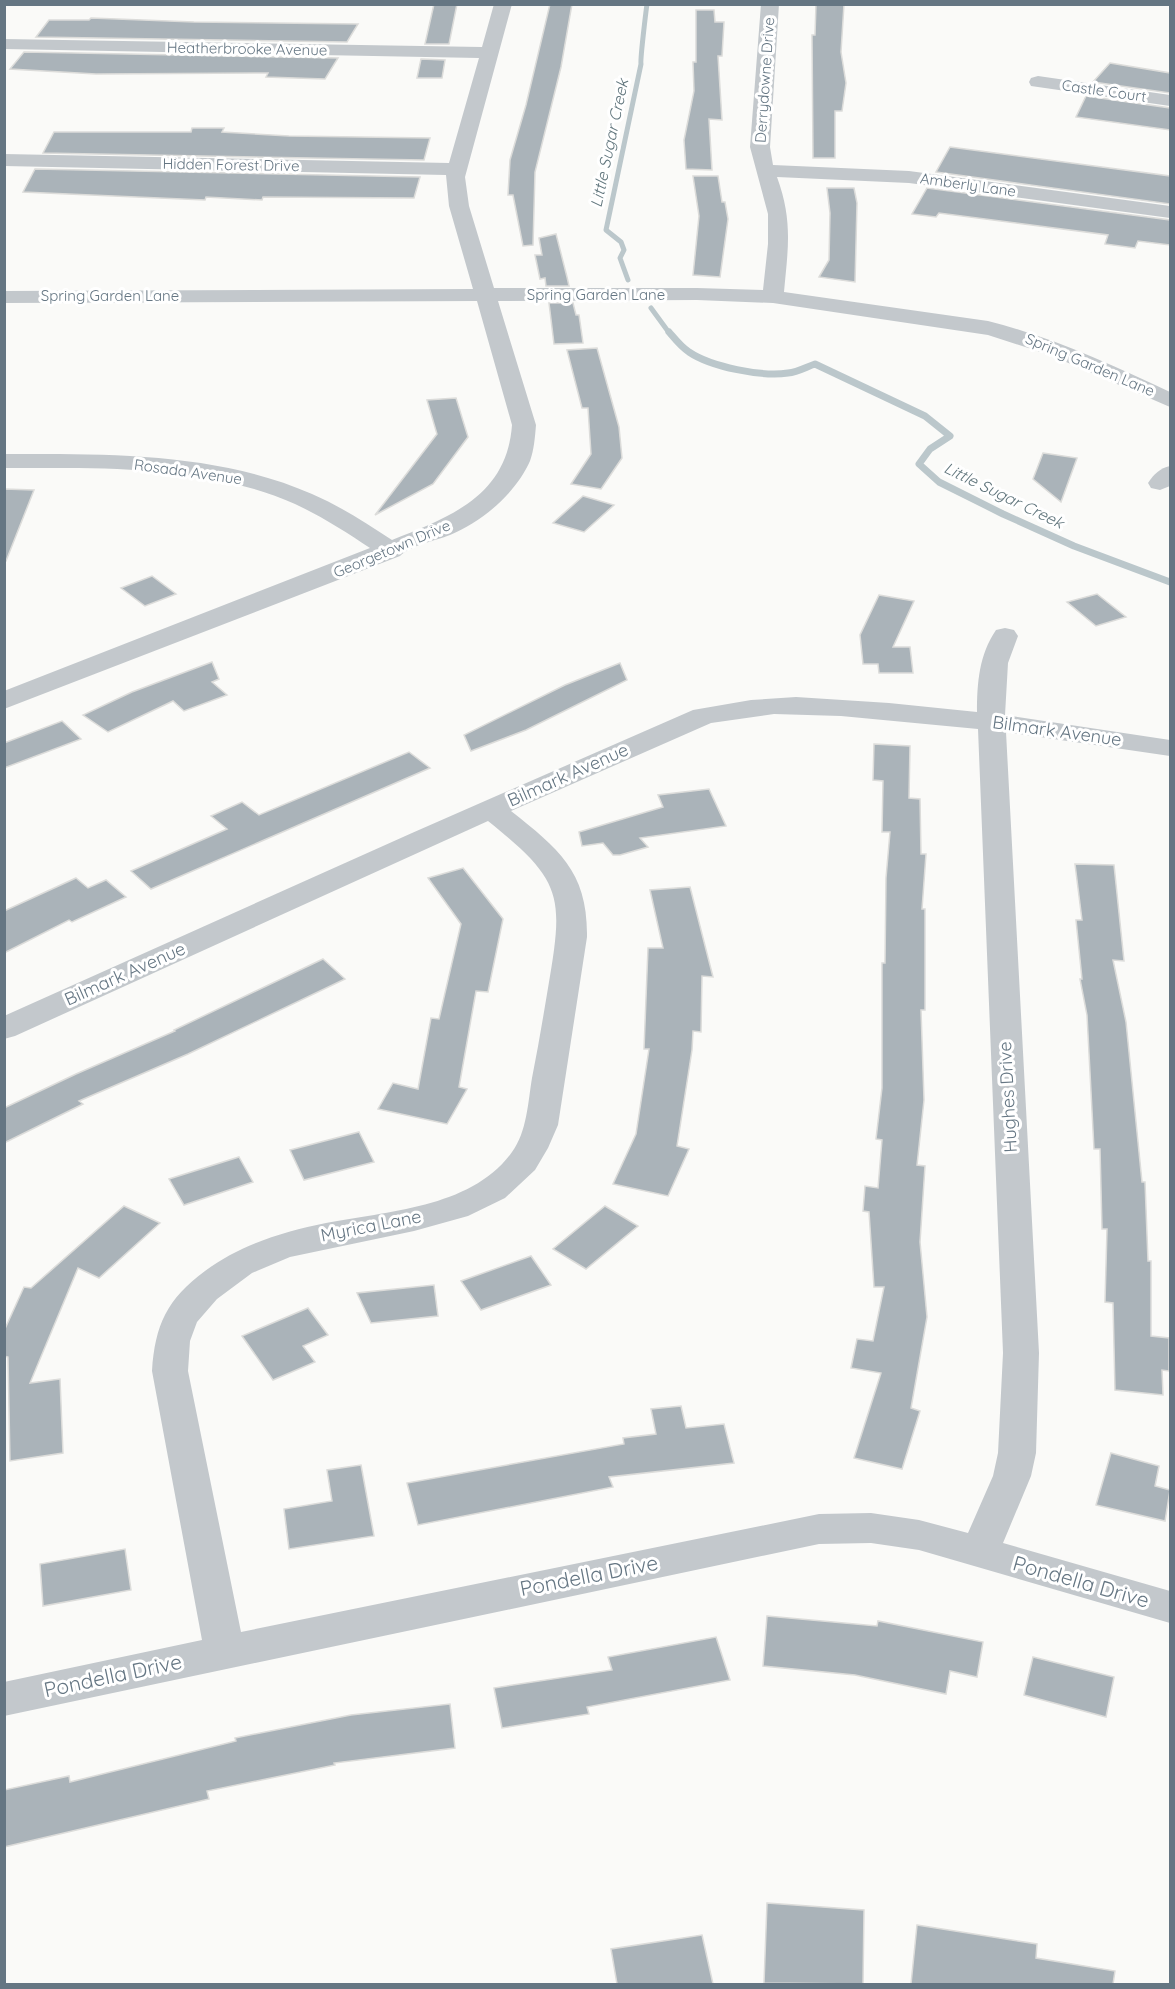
<svg xmlns="http://www.w3.org/2000/svg" width="1175" height="1989" font-family="Quicksand,sans-serif">
<style>
.lines{fill:none;stroke-linecap:round;stroke-linejoin:round}
.stream-far1{stroke:#bbc7cb;stroke-width:5}
.stream{stroke:#bbc7cb;stroke-width:7}
.building{fill:#aab3b9;stroke:#dcdcda;stroke-width:1.5}
.street{fill:#c3c8cc;fill-rule:evenodd}
.labels{text-anchor:middle;stroke-width:6;stroke-linejoin:round;paint-order:stroke}
.far-street-label{font-size:15px;fill:#657683;stroke:#fff}
.far-water-label{font-size:16px;font-style:italic;fill:#60757c;stroke:#fff}
.street-label{font-size:18px;fill:#657683;stroke:#fff}
.near-street-label{font-size:21px;fill:#657683;stroke:#fff}
</style>
<rect width="100%" height="100%" fill="#fafaf8"/>
<g class="lines">
<g class="stream-far1">
<path d="M 628,280 L 620,258 L 624,250 L 621,242 L 606,230 L 641,64 C 640,60 646,11 647,4"/>
<path d="M 651,308 L 670,334"/>
</g>
<path class="stream" d="M 669,332 C 675,339 681,347 689,352 C 711,367 762,377 788,373 C 798,372 806,367 815,364 L 925,416 L 950,436 L 930,449 L 919,464 L 939,482 L 1003,514 L 1074,546 L 1170,582"/>
</g>
<g class="building">
<path d="M 434,4 L 457,4 L 449,44 L 425,44 Z"/>
<path d="M 550,4 L 572,4 L 561,67 L 535,172 L 533,245 L 523,246 L 513,195 L 508,195 L 510,160 L 526,105 Z"/>
<path d="M 816,4 L 844,4 L 841,52 L 846,83 L 842,111 L 835,111 L 835,158 L 813,158 L 812,35 L 815,35 Z"/>
<path d="M 696,10 L 714,10 L 715,22 L 724,22 L 722,56 L 718,56 L 722,120 L 709,119 L 712,170 L 686,169 L 684,140 L 694,91 L 693,62 L 696,62 Z"/>
<path d="M 91,18 L 194,22 L 358,24 L 347,42 L 36,37 L 49,20 L 89,20 Z"/>
<path d="M 24,52 L 338,58 L 325,79 L 266,77 L 268,73 L 96,74 L 10,69 Z"/>
<path d="M 421,59 L 445,60 L 442,78 L 417,78 Z"/>
<path d="M 1110,63 L 1170,73 L 1170,93 L 1093,82 Z"/>
<path d="M 1086,96 L 1170,108 L 1170,130 L 1076,117 Z"/>
<path d="M 192,128 L 224,128 L 222,132 L 289,136 L 430,138 L 424,160 L 43,153 L 54,132 L 191,132 Z"/>
<path d="M 950,147 L 1170,176 L 1170,204 L 936,172 Z"/>
<path d="M 35,169 L 420,177 L 414,198 L 263,197 L 262,200 L 206,197 L 205,200 L 23,192 Z"/>
<path d="M 693,176 L 718,176 L 722,202 L 725,202 L 728,219 L 720,277 L 693,275 L 699,216 Z"/>
<path d="M 827,188 L 854,188 L 857,203 L 855,282 L 819,277 L 829,260 L 830,213 Z"/>
<path d="M 927,188 L 1170,220 L 1170,245 L 1138,241 L 1135,248 L 1105,244 L 1108,235 L 939,213 L 936,217 L 912,214 Z"/>
<path d="M 556,234 L 567,277 L 569,286 L 546,286 L 545,278 L 540,279 L 535,255 L 542,255 L 539,238 Z"/>
<path d="M 549,303 L 573,303 L 576,315 L 579,315 L 583,343 L 554,344 Z"/>
<path d="M 597,348 L 619,427 L 622,458 L 601,489 L 571,484 L 591,454 L 588,408 L 582,408 L 567,350 Z"/>
<path d="M 456,398 L 468,437 L 433,484 L 375,515 L 437,434 L 427,400 Z"/>
<path d="M 1043,453 L 1077,458 L 1061,502 L 1033,479 Z"/>
<path d="M 4,489 L 34,490 L 6,561 L 4,561 Z"/>
<path d="M 583,496 L 614,505 L 584,532 L 553,523 Z"/>
<path d="M 152,576 L 176,594 L 145,606 L 121,588 Z"/>
<path d="M 1097,594 L 1126,617 L 1096,626 L 1067,602 Z"/>
<path d="M 879,595 L 914,601 L 893,647 L 910,647 L 913,673 L 879,673 L 878,664 L 863,664 L 860,635 Z"/>
<path d="M 212,662 L 219,679 L 212,682 L 227,695 L 184,711 L 173,701 L 108,732 L 83,715 L 132,692 Z"/>
<path d="M 620,663 L 627,680 L 526,730 L 471,751 L 464,735 L 565,685 Z"/>
<path d="M 62,721 L 81,739 L 4,768 L 4,743 Z"/>
<path d="M 874,744 L 910,746 L 909,798 L 920,799 L 921,854 L 926,854 L 922,909 L 925,909 L 925,1010 L 921,1010 L 924,1100 L 917,1165 L 925,1166 L 920,1242 L 927,1317 L 911,1408 L 920,1411 L 902,1469 L 854,1458 L 881,1373 L 851,1368 L 857,1339 L 873,1341 L 884,1287 L 874,1287 L 869,1212 L 863,1211 L 865,1186 L 878,1188 L 882,1140 L 876,1139 L 882,1088 L 882,963 L 885,963 L 886,878 L 890,832 L 882,832 L 883,781 L 873,780 Z"/>
<path d="M 409,752 L 430,768 L 151,889 L 131,871 L 227,829 L 211,816 L 242,802 L 259,815 Z"/>
<path d="M 709,789 L 726,826 L 640,838 L 648,847 L 620,855 L 613,855 L 603,843 L 582,846 L 579,832 L 663,807 L 658,795 Z"/>
<path d="M 1075,864 L 1114,865 L 1124,961 L 1113,960 L 1126,1022 L 1142,1182 L 1145,1182 L 1148,1261 L 1151,1261 L 1151,1336 L 1169,1338 L 1169,1371 L 1162,1370 L 1163,1395 L 1115,1390 L 1113,1303 L 1105,1302 L 1107,1229 L 1102,1229 L 1100,1149 L 1094,1149 L 1087,1015 L 1080,979 L 1082,979 L 1076,920 L 1082,920 Z"/>
<path d="M 463,868 L 503,919 L 488,992 L 476,991 L 459,1087 L 467,1089 L 447,1124 L 378,1109 L 393,1083 L 418,1089 L 431,1018 L 439,1019 L 461,924 L 428,878 Z"/>
<path d="M 76,878 L 88,888 L 106,880 L 126,897 L 72,922 L 69,920 L 4,953 L 4,911 Z"/>
<path d="M 690,887 L 713,977 L 702,976 L 701,1032 L 693,1031 L 692,1050 L 677,1146 L 689,1149 L 668,1196 L 613,1184 L 636,1134 L 649,1049 L 644,1049 L 648,948 L 663,948 L 650,890 Z"/>
<path d="M 323,959 L 345,979 L 188,1054 L 79,1101 L 83,1104 L 4,1143 L 4,1108 L 76,1074 L 175,1031 L 174,1030 Z"/>
<path d="M 359,1132 L 374,1162 L 304,1180 L 290,1150 Z"/>
<path d="M 239,1157 L 253,1182 L 184,1205 L 169,1179 Z"/>
<path d="M 124,1206 L 160,1223 L 99,1278 L 78,1268 L 30,1383 L 60,1379 L 63,1453 L 10,1461 L 8,1357 L 4,1356 L 4,1331 L 24,1287 L 31,1288 Z"/>
<path d="M 605,1206 L 638,1226 L 586,1269 L 553,1249 Z"/>
<path d="M 531,1256 L 551,1285 L 481,1310 L 461,1281 Z"/>
<path d="M 434,1285 L 438,1316 L 371,1323 L 357,1293 Z"/>
<path d="M 308,1308 L 328,1335 L 303,1346 L 315,1362 L 273,1380 L 242,1336 Z"/>
<path d="M 681,1406 L 686,1428 L 724,1424 L 734,1463 L 609,1477 L 613,1487 L 418,1525 L 407,1483 L 624,1444 L 623,1438 L 656,1434 L 651,1409 Z"/>
<path d="M 1111,1453 L 1159,1466 L 1155,1486 L 1170,1490 L 1165,1521 L 1096,1505 Z"/>
<path d="M 361,1465 L 374,1536 L 289,1549 L 284,1509 L 332,1501 L 327,1470 Z"/>
<path d="M 125,1549 L 131,1590 L 43,1606 L 40,1564 Z"/>
<path d="M 767,1616 L 877,1626 L 878,1621 L 983,1642 L 977,1677 L 950,1671 L 946,1694 L 855,1675 L 763,1666 Z"/>
<path d="M 716,1637 L 730,1680 L 587,1707 L 589,1714 L 502,1728 L 494,1688 L 612,1670 L 608,1657 Z"/>
<path d="M 1033,1657 L 1114,1677 L 1106,1717 L 1024,1695 Z"/>
<path d="M 450,1704 L 455,1748 L 334,1763 L 335,1765 L 207,1791 L 209,1799 L 4,1847 L 4,1790 L 69,1776 L 70,1782 L 236,1741 L 235,1738 L 351,1715 Z"/>
<path d="M 767,1903 L 864,1910 L 863,1984 L 764,1983 Z"/>
<path d="M 917,1925 L 1037,1944 L 1036,1958 L 1115,1971 L 1113,1984 L 911,1984 Z"/>
<path d="M 702,1935 L 713,1984 L 617,1984 L 611,1949 Z"/>
</g>
<g class="lines">
<g class="street">
<path d="M 494,4 L 512,4 L 465,177 L 469,206 L 494,288 L 697,288 L 763,290 L 768,244 L 768,214 L 750,147 L 761,4 L 779,4 L 770,147 L 773,165 L 909,171 L 1170,206 L 1170,218 L 909,183 L 777,177 C 793,221 788,248 784,292 L 988,321 C 1052,337 1110,364 1170,392 L 1170,407 L 1050,355 L 988,335 L 773,303 L 697,300 L 498,301 L 536,425 C 535,437 534,450 530,461 C 516,493 482,522 450,535 C 435,541 411,545 400,556 L 4,709 L 4,691 L 370,548 C 346,532 321,516 295,504 C 205,464 101,468 4,468 L 4,454 C 107,454 216,452 312,494 C 340,506 366,523 392,540 C 450,517 507,496 512,425 L 477,301 L 4,303 L 4,291 L 473,289 L 449,206 L 446,175 L 4,166 L 4,154 L 449,163 L 479,58 L 4,49 L 4,39 L 482,47 Z"/>
<path d="M 1038,76 L 1170,95 L 1170,106 L 1031,86 L 1029,82 L 1031,78 Z"/>
<path d="M 1170,466 L 1170,486 L 1160,490 L 1151,488 L 1148,483 C 1154,474 1160,468 1170,466 Z"/>
<path d="M 1005,628 L 1014,630 L 1018,636 L 1008,663 L 1005,715 L 1170,740 L 1170,756 L 1006,732 L 1039,1353 L 1036,1453 L 1031,1476 L 1003,1543 L 1170,1591 L 1170,1623 L 919,1550 L 871,1543 L 819,1544 L 4,1716 L 4,1682 L 202,1640 L 152,1371 C 155,1325 167,1299 205,1271 C 240,1245 282,1232 326,1223 C 387,1211 472,1208 512,1152 C 527,1132 528,1102 532,1078 C 538,1048 543,1018 548,988 C 564,895 563,881 488,821 L 15,1036 L 4,1039 L 4,1016 L 412,833 L 693,710 L 751,700 L 796,697 L 889,703 L 977,712 C 977,683 979,655 996,630 ZM 774,714 L 841,716 L 978,729 L 1003,1353 L 998,1453 L 993,1476 L 968,1533 L 919,1520 L 871,1513 L 819,1514 L 241,1632 L 188,1371 L 190,1341 L 197,1322 L 217,1299 L 252,1273 L 290,1257 L 414,1231 L 468,1216 L 505,1198 L 535,1170 L 548,1148 L 558,1125 L 587,937 C 588,872 559,849 511,811 L 711,723 Z"/>
</g>
</g>
<g class="labels">
<g class="far-street-label">
<text transform="translate(247 49) rotate(1)" y="5">Heatherbrooke Avenue</text>
<text transform="translate(765 80) rotate(-86)" y="5">Derrydowne Drive</text>
<text transform="translate(1104 91) rotate(8)" y="5">Castle Court</text>
<text transform="translate(231 165) rotate(1)" y="5">Hidden Forest Drive</text>
<text transform="translate(968 185) rotate(8)" y="5">Amberly Lane</text>
<text x="596" y="300">Spring Garden Lane</text>
<text x="110" y="301">Spring Garden Lane</text>
<text transform="translate(1090 365) rotate(23)" y="5">Spring Garden Lane</text>
<text transform="translate(188 472) rotate(8)" y="5">Rosada Avenue</text>
<text transform="translate(392 549) rotate(-23)" y="5">Georgetown Drive</text>
</g>
<g class="far-water-label">
<text transform="translate(609 143) rotate(-78)" y="6">Little Sugar Creek</text>
<text transform="translate(1004 495) rotate(26)" y="6">Little Sugar Creek</text>
</g>
<g class="street-label">
<text transform="translate(1057 731) rotate(8)" y="6">Bilmark Avenue</text>
<text transform="translate(568 775) rotate(-24)" y="6">Bilmark Avenue</text>
<text transform="translate(125 974) rotate(-24)" y="6">Bilmark Avenue</text>
<text transform="translate(1008 1097) rotate(-93)" y="6">Hughes Drive</text>
<text transform="translate(371 1226) rotate(-11)" y="6">Myrica Lane</text>
</g>
<g class="near-street-label">
<text transform="translate(589 1576) rotate(-11)" y="7">Pondella Drive</text>
<text transform="translate(1081 1582) rotate(16)" y="7">Pondella Drive</text>
<text transform="translate(113 1676) rotate(-12)" y="7">Pondella Drive</text>
</g>
</g>
<rect width="1175" height="1989" fill="none" stroke="#657683" stroke-width="12"/>
</svg>
